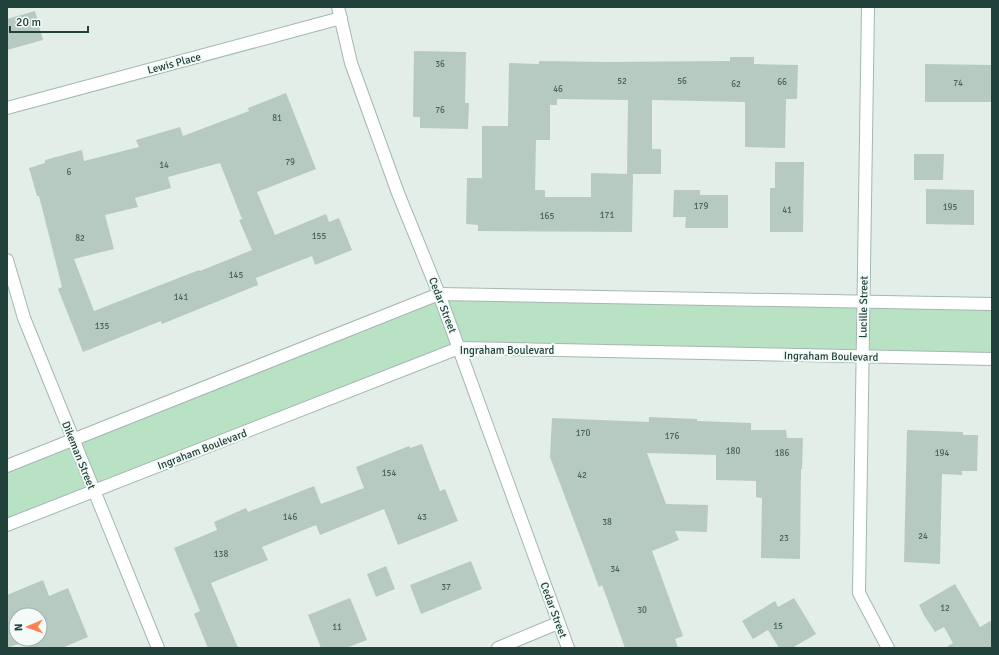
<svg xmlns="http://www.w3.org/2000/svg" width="999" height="655" font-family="Signika,sans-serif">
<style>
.green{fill:#b9e2c5}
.building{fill:#b7cac2;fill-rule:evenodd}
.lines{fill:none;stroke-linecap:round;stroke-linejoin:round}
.minor-casing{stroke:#a5b7b1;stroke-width:14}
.minor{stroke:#fff;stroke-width:12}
.labels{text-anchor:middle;stroke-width:4;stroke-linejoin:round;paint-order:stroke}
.number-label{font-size:9px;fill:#46645c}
.street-label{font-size:11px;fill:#20423a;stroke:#f4faf7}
</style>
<rect width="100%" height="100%" fill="#e3eee9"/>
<path class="green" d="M 439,294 L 992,304 L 992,359 L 459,348 L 7,525 L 7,466 Z"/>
<g class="building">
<path d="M 35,11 L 43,40 L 7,50 L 7,19 Z"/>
<path d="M 414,51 L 466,52 L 465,103 L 469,103 L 468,129 L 420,128 L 420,117 L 413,117 Z"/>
<path d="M 730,57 L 754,57 L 754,64 L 798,65 L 797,99 L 786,99 L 785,148 L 745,147 L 745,102 L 652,100 L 652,149 L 661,149 L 661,174 L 633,174 L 632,232 L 478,231 L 478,225 L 466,224 L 467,178 L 482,178 L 482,126 L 508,126 L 509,63 L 539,64 L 539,61 L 605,62 L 730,61 ZM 557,99 L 628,100 L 627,174 L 591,173 L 591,197 L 545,197 L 545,190 L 535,190 L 536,140 L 550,140 L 550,105 L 557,105 Z"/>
<path d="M 925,64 L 992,65 L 992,102 L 925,102 Z"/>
<path d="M 286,93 L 316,169 L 257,192 L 275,235 L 326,214 L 329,222 L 339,218 L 352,250 L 315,265 L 312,256 L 256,278 L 258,285 L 162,324 L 161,321 L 83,352 L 58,289 L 62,287 L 39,196 L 37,196 L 29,168 L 45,163 L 45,160 L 82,150 L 84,161 L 139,147 L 136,140 L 180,127 L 183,136 L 249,111 L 248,108 ZM 220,163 L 242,219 L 239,220 L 252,250 L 200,271 L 199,270 L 94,311 L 74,259 L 114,249 L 105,215 L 138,207 L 135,198 L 171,188 L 168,177 Z"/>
<path d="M 914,154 L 944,154 L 943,180 L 914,180 Z"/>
<path d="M 775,162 L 804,162 L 803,232 L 770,232 L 770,188 L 775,188 Z"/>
<path d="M 926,189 L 974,190 L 974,225 L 926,224 Z"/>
<path d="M 674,190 L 700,190 L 700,195 L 728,195 L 728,228 L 685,228 L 686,217 L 673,217 Z"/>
<path d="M 649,417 L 697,419 L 697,421 L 751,423 L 751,430 L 786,430 L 787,438 L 803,438 L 802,469 L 801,469 L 800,559 L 761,558 L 762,498 L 756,497 L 756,481 L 716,480 L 716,455 L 647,453 L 666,504 L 708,505 L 707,532 L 675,531 L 679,540 L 652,551 L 683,636 L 675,639 L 678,648 L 625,648 L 602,585 L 599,587 L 550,457 L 552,418 L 649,422 Z"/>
<path d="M 907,430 L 963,432 L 963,435 L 978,435 L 977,471 L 962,471 L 962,475 L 942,474 L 940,564 L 904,562 Z"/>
<path d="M 422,444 L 440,491 L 445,489 L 458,521 L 398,545 L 384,509 L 320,535 L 316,525 L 262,547 L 268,560 L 211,583 L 238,648 L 208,648 L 194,614 L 200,611 L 174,548 L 217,530 L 214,522 L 246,508 L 248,512 L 314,486 L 321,504 L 364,488 L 356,467 L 409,446 L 410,448 Z"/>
<path d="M 471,561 L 482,589 L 421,614 L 410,585 Z"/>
<path d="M 386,566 L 395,589 L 376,597 L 367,574 Z"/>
<path d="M 43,580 L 49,596 L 68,588 L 88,637 L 62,648 L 30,648 L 27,641 L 7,648 L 7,595 ZM 16,615 L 40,615 L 40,639 L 16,639 Z"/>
<path d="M 955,584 L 980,627 L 992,620 L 992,648 L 945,648 L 953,643 L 944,627 L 935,632 L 924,615 L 919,605 Z"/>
<path d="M 350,598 L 367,640 L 346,648 L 321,648 L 308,615 Z"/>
<path d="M 794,598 L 816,634 L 792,648 L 779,648 L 768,630 L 753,639 L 742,621 L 775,601 L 778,607 Z"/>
</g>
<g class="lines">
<defs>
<g id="minor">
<path d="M 338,7 L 351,63 L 398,193 L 439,294 L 568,648"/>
<path d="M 868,7 L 859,593 L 888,648"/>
<path d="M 7,108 L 341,18"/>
<path d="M 7,260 L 24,318 L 158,648"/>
<path d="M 7,466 L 439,294 L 992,304"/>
<path d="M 7,525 L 459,348 L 992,359"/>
<path d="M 498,648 L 558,623"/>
</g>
</defs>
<use href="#minor" class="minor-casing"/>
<use href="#minor" class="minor"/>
</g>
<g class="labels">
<g class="number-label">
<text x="440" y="67">36</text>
<text x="622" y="84">52</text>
<text x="682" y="84">56</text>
<text x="782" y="85">66</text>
<text x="958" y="86">74</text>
<text x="736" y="87">62</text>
<text x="558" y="92">46</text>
<text x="440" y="113">76</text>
<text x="277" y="121">81</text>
<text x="290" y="165">79</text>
<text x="164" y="168">14</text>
<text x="69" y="175">6</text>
<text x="701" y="209">179</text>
<text x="950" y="210">195</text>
<text x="787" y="213">41</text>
<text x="607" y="218">171</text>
<text x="547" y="219">165</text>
<text x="319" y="239">155</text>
<text x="80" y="241">82</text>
<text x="236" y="278">145</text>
<text x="181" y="300">141</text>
<text x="102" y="329">135</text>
<text x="583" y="436">170</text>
<text x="672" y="439">176</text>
<text x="733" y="454">180</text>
<text x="782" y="456">186</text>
<text x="942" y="456">194</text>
<text x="389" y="476">154</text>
<text x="582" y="478">42</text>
<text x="290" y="520">146</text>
<text x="422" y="520">43</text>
<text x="607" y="525">38</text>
<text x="923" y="539">24</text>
<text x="784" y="541">23</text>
<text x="221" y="557">138</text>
<text x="615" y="572">34</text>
<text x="446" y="590">37</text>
<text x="945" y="611">12</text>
<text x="642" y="613">30</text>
<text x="778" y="629">15</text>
<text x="337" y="630">11</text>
</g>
<g class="street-label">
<text transform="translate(174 63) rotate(-15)" y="4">Lewis Place</text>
<text transform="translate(443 305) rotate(69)" y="4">Cedar Street</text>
<text transform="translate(863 307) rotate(-89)" y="4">Lucille Street</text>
<text x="507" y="354">Ingraham Boulevard</text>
<text transform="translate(831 356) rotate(1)" y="4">Ingraham Boulevard</text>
<text transform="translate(202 449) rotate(-21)" y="4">Ingraham Boulevard</text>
<text transform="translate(79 455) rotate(68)" y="4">Dikeman Street</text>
<text transform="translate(554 610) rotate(70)" y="4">Cedar Street</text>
</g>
</g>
<rect width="999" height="655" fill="none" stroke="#20423a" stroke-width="16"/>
<g transform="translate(28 627) rotate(268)"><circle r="19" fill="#f4faf7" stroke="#9fb0ab"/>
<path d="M0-3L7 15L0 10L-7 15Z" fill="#ff8050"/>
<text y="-6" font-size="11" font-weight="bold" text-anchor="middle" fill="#20423a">N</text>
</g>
<path d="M10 26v6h78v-6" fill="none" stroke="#20423a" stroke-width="2"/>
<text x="16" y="26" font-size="12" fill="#20423a" stroke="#f4faf7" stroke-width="3" paint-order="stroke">20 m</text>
</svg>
